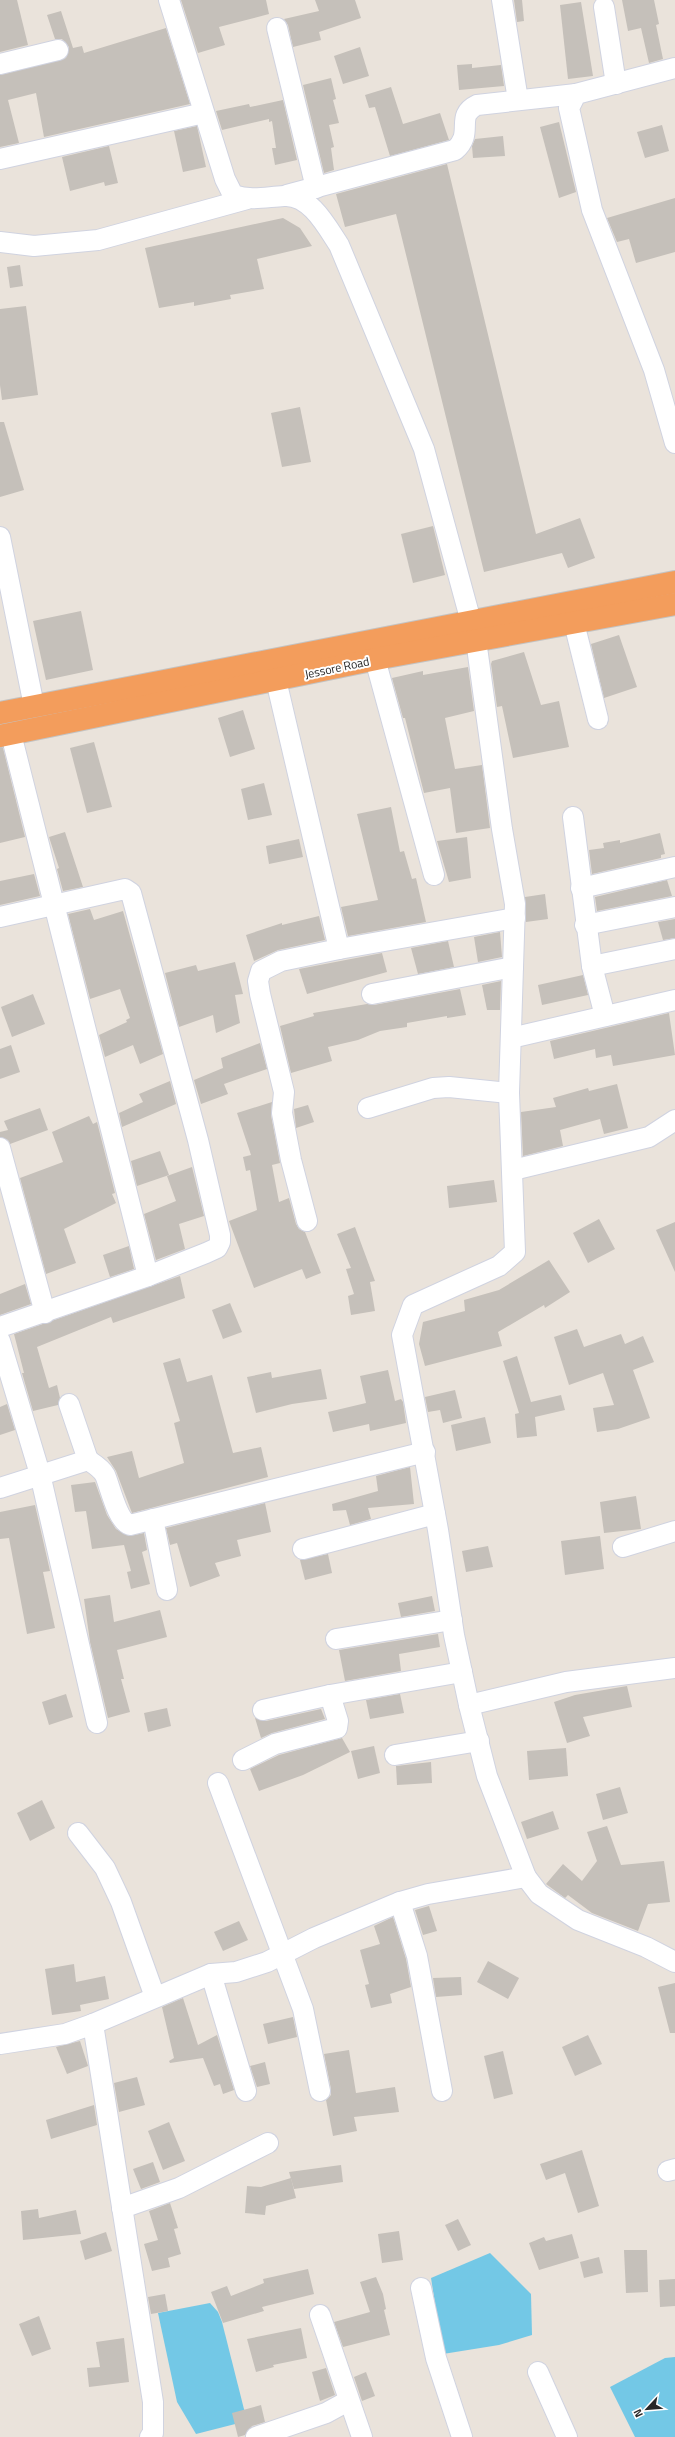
<svg xmlns="http://www.w3.org/2000/svg" width="675" height="2437" font-family="'Titillium Web',sans-serif">
<style>
.water{fill:#73c8e6}
.building{fill:#c5c0ba}
.lines{fill:none;stroke-linecap:round;stroke-linejoin:round}
.minor-casing{stroke:#d0d3e0;stroke-width:22}
.highway-casing{stroke:#c3c3c3;stroke-width:24}
.minor{stroke:#fff;stroke-width:20}
.highway{stroke:#f39d5c;stroke-width:22}
.labels{text-anchor:middle;stroke-width:4;stroke-linejoin:round;paint-order:stroke}
.street-label{font-size:12px;fill:#282828;stroke:#fff}
</style>
<rect width="100%" height="100%" fill="#eae3db"/>
<g class="water">
<path d="M 490,2253 L 531,2294 L 532,2335 L 499,2345 L 443,2354 L 431,2278 Z"/>
<path d="M 210,2303 L 218,2312 L 222,2322 L 247,2421 L 196,2434 L 177,2402 L 158,2313 Z"/>
<path d="M 675,2357 L 675,2437 L 635,2437 L 610,2387 L 665,2358 Z"/>
</g>
<g class="building">
<path d="M 0,0 L 17,0 L 28,45 L 0,52 Z"/>
<path d="M 181,0 L 266,0 L 269,14 L 219,27 L 225,45 L 198,53 Z"/>
<path d="M 315,0 L 355,0 L 361,18 L 319,32 L 321,40 L 293,47 L 288,25 L 284,19 L 319,11 Z"/>
<path d="M 514,0 L 522,0 L 524,21 L 517,22 Z"/>
<path d="M 622,0 L 654,0 L 659,24 L 656,25 L 663,59 L 649,63 L 641,28 L 628,31 Z"/>
<path d="M 581,2 L 593,76 L 568,79 L 560,5 Z"/>
<path d="M 61,11 L 73,48 L 82,46 L 84,53 L 166,28 L 190,104 L 44,137 L 36,93 L 8,100 L 19,143 L 0,147 L 0,75 L 66,58 L 69,47 L 62,39 L 55,39 L 47,15 Z"/>
<path d="M 360,47 L 369,76 L 343,84 L 334,56 Z"/>
<path d="M 472,64 L 472,68 L 501,65 L 504,86 L 459,90 L 457,65 Z"/>
<path d="M 331,78 L 336,99 L 333,100 L 339,123 L 329,125 L 334,147 L 331,148 L 334,170 L 324,173 L 303,85 Z"/>
<path d="M 391,87 L 403,124 L 440,113 L 449,140 L 390,156 L 375,107 L 369,108 L 365,95 Z"/>
<path d="M 283,100 L 297,160 L 275,165 L 272,148 L 276,148 L 272,121 L 269,122 L 269,119 L 222,130 L 216,111 L 249,104 L 250,107 Z"/>
<path d="M 559,122 L 576,192 L 559,198 L 540,127 Z"/>
<path d="M 662,125 L 669,151 L 645,158 L 637,132 Z"/>
<path d="M 197,126 L 206,167 L 183,172 L 174,131 Z"/>
<path d="M 503,136 L 505,156 L 473,158 L 472,146 L 475,139 Z"/>
<path d="M 109,146 L 118,183 L 105,186 L 104,182 L 70,191 L 62,157 Z"/>
<path d="M 447,164 L 536,534 L 580,518 L 595,558 L 568,568 L 562,553 L 484,572 L 396,214 L 345,227 L 336,194 Z"/>
<path d="M 675,198 L 675,252 L 636,263 L 629,239 L 617,242 L 607,218 Z"/>
<path d="M 283,218 L 300,228 L 312,246 L 257,259 L 264,289 L 230,295 L 231,299 L 194,306 L 194,302 L 159,308 L 145,248 Z"/>
<path d="M 20,265 L 23,286 L 10,288 L 7,267 Z"/>
<path d="M 26,306 L 38,395 L 2,400 L 0,385 L 0,309 Z"/>
<path d="M 300,407 L 311,462 L 282,467 L 271,413 Z"/>
<path d="M 0,422 L 4,422 L 24,490 L 0,497 Z"/>
<path d="M 433,526 L 445,575 L 413,583 L 401,534 Z"/>
<path d="M 81,611 L 93,670 L 46,680 L 33,621 Z"/>
<path d="M 619,635 L 637,687 L 604,698 L 591,644 Z"/>
<path d="M 524,652 L 541,705 L 559,701 L 569,747 L 513,758 L 502,706 L 497,707 L 491,664 L 492,661 Z"/>
<path d="M 468,667 L 474,711 L 445,718 L 455,769 L 482,765 L 490,828 L 456,833 L 450,788 L 424,793 L 405,718 L 403,718 L 392,678 L 423,671 L 423,675 Z"/>
<path d="M 243,710 L 255,749 L 230,757 L 218,718 Z"/>
<path d="M 94,742 L 112,807 L 87,813 L 70,748 Z"/>
<path d="M 0,748 L 3,748 L 25,837 L 0,843 Z"/>
<path d="M 264,783 L 272,815 L 248,820 L 241,789 Z"/>
<path d="M 391,807 L 400,852 L 404,851 L 412,879 L 416,878 L 426,922 L 348,936 L 341,907 L 378,900 L 357,814 Z"/>
<path d="M 65,832 L 83,887 L 63,891 L 57,869 L 59,868 L 49,837 Z"/>
<path d="M 660,833 L 665,854 L 661,855 L 661,858 L 592,874 L 589,850 L 604,848 L 603,843 L 620,840 L 620,843 Z"/>
<path d="M 467,837 L 471,878 L 449,882 L 437,841 Z"/>
<path d="M 299,839 L 303,857 L 269,864 L 266,846 Z"/>
<path d="M 34,874 L 40,896 L 0,905 L 0,881 Z"/>
<path d="M 667,880 L 672,896 L 597,911 L 595,897 Z"/>
<path d="M 545,894 L 548,919 L 526,922 L 525,897 Z"/>
<path d="M 90,909 L 94,920 L 123,911 L 163,1054 L 140,1064 L 133,1045 L 105,1057 L 99,1035 L 127,1022 L 126,1020 L 130,1018 L 120,989 L 90,999 L 68,914 Z"/>
<path d="M 319,916 L 325,940 L 278,950 L 254,961 L 246,935 L 282,923 L 282,925 Z"/>
<path d="M 675,919 L 675,938 L 663,940 L 658,922 Z"/>
<path d="M 500,932 L 502,957 L 478,962 L 474,937 Z"/>
<path d="M 448,941 L 454,967 L 418,974 L 411,948 Z"/>
<path d="M 382,953 L 387,972 L 307,994 L 299,969 Z"/>
<path d="M 235,962 L 243,994 L 235,995 L 240,1023 L 216,1033 L 213,1015 L 179,1027 L 165,973 L 196,965 L 198,971 Z"/>
<path d="M 583,975 L 588,995 L 542,1005 L 538,985 Z"/>
<path d="M 501,981 L 500,1010 L 487,1010 L 482,985 Z"/>
<path d="M 460,989 L 466,1015 L 447,1018 L 447,1016 L 407,1023 L 407,1027 L 380,1031 L 358,1040 L 328,1047 L 332,1061 L 291,1073 L 280,1026 L 314,1016 L 313,1013 L 367,1004 L 374,1005 Z"/>
<path d="M 33,994 L 45,1024 L 12,1037 L 1,1007 Z"/>
<path d="M 669,1013 L 675,1055 L 613,1066 L 611,1055 L 596,1058 L 595,1049 L 554,1059 L 550,1041 Z"/>
<path d="M 260,1043 L 267,1069 L 224,1084 L 228,1094 L 201,1104 L 194,1080 L 223,1068 L 221,1058 Z"/>
<path d="M 11,1045 L 20,1072 L 0,1079 L 0,1049 Z"/>
<path d="M 170,1081 L 176,1104 L 122,1127 L 119,1113 L 143,1102 L 139,1094 Z"/>
<path d="M 617,1084 L 628,1128 L 604,1134 L 600,1119 L 560,1130 L 563,1146 L 523,1156 L 521,1112 L 556,1107 L 553,1098 L 588,1088 L 589,1091 Z"/>
<path d="M 272,1102 L 271,1115 L 280,1163 L 272,1165 L 279,1202 L 289,1198 L 296,1224 L 299,1229 L 305,1232 L 321,1273 L 306,1279 L 302,1269 L 254,1288 L 229,1221 L 257,1210 L 250,1170 L 246,1171 L 243,1157 L 251,1155 L 237,1113 Z"/>
<path d="M 308,1105 L 314,1122 L 296,1128 L 294,1109 Z"/>
<path d="M 40,1108 L 48,1130 L 10,1144 L 8,1140 L 0,1137 L 0,1132 L 8,1130 L 4,1121 Z"/>
<path d="M 89,1116 L 93,1124 L 97,1122 L 115,1193 L 112,1194 L 116,1203 L 64,1229 L 76,1263 L 46,1274 L 20,1178 L 63,1162 L 52,1132 Z"/>
<path d="M 160,1151 L 169,1175 L 137,1186 L 131,1161 Z"/>
<path d="M 192,1167 L 204,1216 L 179,1224 L 185,1249 L 156,1260 L 144,1214 L 176,1201 L 167,1176 Z"/>
<path d="M 494,1180 L 497,1202 L 449,1208 L 447,1186 Z"/>
<path d="M 599,1219 L 615,1249 L 588,1263 L 573,1233 Z"/>
<path d="M 675,1222 L 675,1272 L 656,1230 Z"/>
<path d="M 355,1227 L 375,1281 L 370,1282 L 375,1311 L 351,1315 L 348,1296 L 354,1294 L 346,1269 L 351,1268 L 337,1234 Z"/>
<path d="M 129,1246 L 134,1269 L 110,1277 L 103,1255 Z"/>
<path d="M 549,1260 L 570,1292 L 545,1308 L 544,1305 L 498,1332 L 502,1346 L 425,1366 L 419,1344 L 423,1322 L 465,1311 L 464,1300 L 499,1290 Z"/>
<path d="M 180,1276 L 185,1298 L 113,1323 L 111,1317 L 37,1347 L 49,1388 L 57,1385 L 60,1398 L 58,1405 L 33,1411 L 22,1373 L 24,1373 L 14,1334 Z"/>
<path d="M 25,1284 L 31,1304 L 0,1315 L 0,1294 Z"/>
<path d="M 230,1303 L 242,1332 L 223,1339 L 212,1310 Z"/>
<path d="M 577,1329 L 584,1347 L 621,1334 L 625,1344 L 643,1336 L 654,1362 L 633,1370 L 650,1418 L 618,1429 L 597,1432 L 593,1408 L 614,1405 L 603,1373 L 569,1385 L 554,1337 Z"/>
<path d="M 517,1356 L 531,1402 L 561,1395 L 565,1410 L 535,1417 L 537,1436 L 517,1438 L 515,1414 L 519,1413 L 503,1361 Z"/>
<path d="M 180,1358 L 187,1382 L 212,1375 L 233,1453 L 261,1447 L 268,1477 L 132,1513 L 116,1471 L 107,1457 L 132,1451 L 139,1478 L 184,1463 L 174,1423 L 180,1421 L 163,1363 Z"/>
<path d="M 321,1369 L 327,1399 L 292,1404 L 256,1413 L 247,1377 L 271,1372 L 272,1378 Z"/>
<path d="M 388,1370 L 395,1401 L 401,1399 L 403,1402 L 406,1423 L 370,1431 L 369,1424 L 333,1432 L 328,1412 L 366,1403 L 360,1376 Z"/>
<path d="M 455,1390 L 462,1418 L 443,1423 L 440,1410 L 428,1412 L 425,1397 Z"/>
<path d="M 7,1404 L 15,1430 L 0,1435 L 0,1407 Z"/>
<path d="M 485,1417 L 491,1443 L 456,1451 L 451,1425 Z"/>
<path d="M 410,1467 L 414,1504 L 368,1508 L 371,1519 L 350,1525 L 346,1510 L 333,1511 L 332,1504 L 378,1491 L 376,1476 Z"/>
<path d="M 95,1482 L 107,1515 L 116,1529 L 129,1536 L 144,1533 L 147,1550 L 142,1552 L 150,1584 L 131,1589 L 127,1572 L 131,1571 L 124,1545 L 92,1549 L 86,1511 L 75,1512 L 71,1485 Z"/>
<path d="M 636,1496 L 641,1529 L 604,1533 L 600,1502 Z"/>
<path d="M 265,1503 L 271,1532 L 237,1540 L 241,1556 L 215,1563 L 220,1576 L 190,1587 L 177,1543 L 170,1545 L 166,1528 Z"/>
<path d="M 35,1505 L 50,1571 L 43,1572 L 55,1628 L 27,1634 L 9,1538 L 0,1539 L 0,1512 Z"/>
<path d="M 600,1536 L 604,1569 L 565,1575 L 561,1541 Z"/>
<path d="M 488,1546 L 493,1567 L 466,1572 L 462,1551 Z"/>
<path d="M 328,1554 L 332,1573 L 305,1580 L 300,1560 Z"/>
<path d="M 110,1595 L 114,1622 L 160,1610 L 167,1637 L 117,1650 L 124,1679 L 121,1679 L 130,1712 L 108,1718 L 90,1642 L 84,1599 Z"/>
<path d="M 432,1596 L 435,1611 L 401,1617 L 398,1603 Z"/>
<path d="M 438,1634 L 440,1647 L 399,1654 L 401,1671 L 345,1681 L 339,1650 Z"/>
<path d="M 627,1686 L 632,1707 L 583,1717 L 590,1736 L 567,1743 L 554,1702 L 575,1695 Z"/>
<path d="M 66,1694 L 73,1717 L 49,1725 L 42,1702 Z"/>
<path d="M 400,1694 L 404,1713 L 370,1719 L 366,1700 Z"/>
<path d="M 167,1708 L 171,1726 L 148,1732 L 144,1713 Z"/>
<path d="M 321,1709 L 325,1719 L 272,1733 L 261,1738 L 255,1718 L 266,1721 Z"/>
<path d="M 342,1738 L 350,1752 L 303,1775 L 259,1791 L 250,1769 L 279,1755 Z"/>
<path d="M 374,1746 L 380,1773 L 358,1779 L 351,1751 Z"/>
<path d="M 566,1748 L 568,1776 L 529,1780 L 527,1751 Z"/>
<path d="M 431,1762 L 432,1783 L 397,1785 L 396,1766 Z"/>
<path d="M 620,1787 L 628,1813 L 603,1820 L 596,1794 Z"/>
<path d="M 42,1800 L 55,1828 L 30,1841 L 17,1813 Z"/>
<path d="M 553,1811 L 559,1829 L 527,1839 L 521,1822 Z"/>
<path d="M 607,1826 L 621,1865 L 664,1861 L 670,1902 L 648,1904 L 638,1931 L 592,1913 L 568,1895 L 565,1898 L 546,1884 L 563,1864 L 582,1881 L 597,1861 L 587,1832 Z"/>
<path d="M 429,1906 L 437,1931 L 423,1935 L 415,1910 Z"/>
<path d="M 393,1917 L 406,1959 L 411,1987 L 390,1994 L 392,2003 L 371,2008 L 365,1985 L 369,1984 L 360,1950 L 380,1944 L 374,1926 Z"/>
<path d="M 239,1921 L 248,1940 L 223,1951 L 214,1932 Z"/>
<path d="M 488,1961 L 519,1978 L 508,1999 L 477,1982 Z"/>
<path d="M 74,1964 L 76,1982 L 105,1976 L 109,1999 L 80,2005 L 81,2011 L 52,2015 L 45,1969 Z"/>
<path d="M 461,1977 L 462,1995 L 436,1997 L 433,1978 Z"/>
<path d="M 675,1983 L 675,2033 L 670,2033 L 658,1987 Z"/>
<path d="M 183,1998 L 198,2045 L 217,2035 L 234,2090 L 223,2094 L 220,2084 L 214,2086 L 203,2058 L 170,2063 L 169,2061 L 174,2058 L 162,2007 Z"/>
<path d="M 293,2017 L 297,2037 L 268,2044 L 263,2024 Z"/>
<path d="M 588,2035 L 602,2064 L 575,2076 L 562,2047 Z"/>
<path d="M 80,2041 L 88,2066 L 67,2074 L 56,2047 Z"/>
<path d="M 349,2050 L 356,2093 L 395,2087 L 399,2112 L 354,2117 L 357,2131 L 333,2136 L 326,2100 L 331,2095 L 331,2089 L 324,2054 Z"/>
<path d="M 503,2051 L 513,2094 L 494,2099 L 484,2056 Z"/>
<path d="M 265,2062 L 270,2084 L 257,2087 L 250,2066 Z"/>
<path d="M 137,2077 L 145,2105 L 119,2112 L 114,2083 Z"/>
<path d="M 94,2105 L 97,2125 L 51,2139 L 46,2120 Z"/>
<path d="M 169,2122 L 185,2161 L 163,2170 L 148,2131 Z"/>
<path d="M 582,2150 L 599,2206 L 578,2213 L 565,2173 L 546,2180 L 540,2164 Z"/>
<path d="M 153,2162 L 160,2182 L 141,2189 L 133,2169 Z"/>
<path d="M 341,2165 L 343,2182 L 294,2189 L 289,2172 Z"/>
<path d="M 291,2178 L 296,2198 L 266,2206 L 265,2215 L 245,2213 L 247,2186 L 261,2187 Z"/>
<path d="M 170,2203 L 178,2228 L 174,2229 L 181,2254 L 168,2258 L 170,2267 L 152,2271 L 144,2244 L 158,2240 L 149,2211 Z"/>
<path d="M 38,2209 L 39,2218 L 76,2210 L 81,2234 L 23,2240 L 21,2211 Z"/>
<path d="M 458,2219 L 471,2245 L 458,2251 L 445,2225 Z"/>
<path d="M 399,2231 L 403,2260 L 382,2263 L 378,2234 Z"/>
<path d="M 106,2232 L 112,2251 L 85,2260 L 80,2241 Z"/>
<path d="M 572,2234 L 579,2258 L 539,2270 L 529,2243 L 544,2237 L 546,2241 Z"/>
<path d="M 624,2250 L 647,2250 L 648,2292 L 626,2293 Z"/>
<path d="M 599,2257 L 603,2273 L 584,2278 L 580,2262 Z"/>
<path d="M 308,2269 L 314,2294 L 262,2307 L 264,2311 L 223,2323 L 211,2292 L 227,2286 L 231,2296 L 264,2283 L 263,2279 Z"/>
<path d="M 376,2277 L 383,2294 L 386,2309 L 384,2310 L 390,2335 L 343,2347 L 334,2322 L 370,2312 L 360,2282 Z"/>
<path d="M 675,2279 L 675,2306 L 660,2307 L 659,2280 Z"/>
<path d="M 165,2294 L 168,2311 L 151,2314 L 148,2297 Z"/>
<path d="M 39,2316 L 51,2349 L 32,2356 L 19,2324 Z"/>
<path d="M 301,2328 L 307,2358 L 273,2365 L 274,2367 L 256,2372 L 247,2339 Z"/>
<path d="M 124,2338 L 129,2382 L 89,2387 L 87,2368 L 100,2367 L 96,2342 Z"/>
<path d="M 326,2368 L 335,2395 L 320,2401 L 312,2372 Z"/>
<path d="M 366,2372 L 375,2396 L 362,2401 L 354,2377 Z"/>
<path d="M 261,2405 L 265,2422 L 252,2426 L 245,2435 L 238,2437 L 232,2413 Z"/>
</g>
<g class="lines">
<defs>
<g id="minor">
<path d="M 169,0 L 225,179 L 233,195 C 252,201 265,197 284,196 C 310,194 327,227 339,245 L 424,449 L 476,640 L 502,829 L 515,904 L 509,1093 L 515,1252 L 499,1266 L 413,1305 L 402,1335 L 438,1530 L 454,1635 L 469,1705 L 487,1776 L 526,1877 L 539,1894 L 578,1920 L 646,1947 L 675,1962"/>
<path d="M 502,0 L 518,100"/>
<path d="M 604,7 L 616,84"/>
<path d="M 277,28 L 316,188"/>
<path d="M 0,64 L 58,50"/>
<path d="M 675,68 L 576,94 L 569,108 L 592,210 L 654,370 L 675,443"/>
<path d="M 0,159 L 204,113"/>
<path d="M 287,195 L 455,150 C 475,133 454,116 477,105 L 576,94"/>
<path d="M 0,242 L 34,246 L 98,240 L 247,199"/>
<path d="M 0,537 L 34,706"/>
<path d="M 574,623 L 598,719"/>
<path d="M 375,659 L 434,875"/>
<path d="M 276,680 L 339,949"/>
<path d="M 11,734 L 148,1276"/>
<path d="M 573,817 L 592,966 L 605,1016"/>
<path d="M 581,888 L 675,867"/>
<path d="M 0,917 L 125,889 L 131,893 L 198,1140 L 220,1235 L 220,1242 L 217,1248 L 206,1253 L 148,1276 L 0,1327"/>
<path d="M 585,925 L 675,907"/>
<path d="M 592,966 L 675,949"/>
<path d="M 372,994 L 513,967"/>
<path d="M 511,1038 L 675,1000"/>
<path d="M 368,1108 L 433,1088 L 449,1087 L 509,1093"/>
<path d="M 0,1148 L 45,1313"/>
<path d="M 513,1170 L 649,1137 L 675,1120"/>
<path d="M 307,1221 L 291,1160 L 282,1113 L 284,1092 L 260,994 L 258,981 L 261,971 L 281,961 L 339,949 L 515,918"/>
<path d="M 0,1341 L 40,1474 L 97,1723"/>
<path d="M 88,1460 C 94,1464 101,1468 105,1475 C 110,1486 117,1521 130,1525 L 425,1452"/>
<path d="M 0,1488 L 88,1460 L 69,1404"/>
<path d="M 153,1519 L 167,1590"/>
<path d="M 623,1547 L 675,1531"/>
<path d="M 303,1549 L 435,1514"/>
<path d="M 336,1639 L 452,1620"/>
<path d="M 469,1705 L 566,1682 L 675,1668"/>
<path d="M 263,1710 L 330,1695 L 462,1672"/>
<path d="M 395,1755 L 479,1741"/>
<path d="M 243,1760 L 275,1744 L 337,1728 L 338,1721 L 330,1695"/>
<path d="M 218,1783 L 303,2009 L 320,2091"/>
<path d="M 78,1833 L 105,1868 L 121,1902 L 155,1997"/>
<path d="M 400,1902 L 417,1956 L 442,2091"/>
<path d="M 211,1974 L 246,2091"/>
<path d="M 93,2024 L 153,2402 L 153,2433 L 150,2437"/>
<path d="M 0,2044 L 65,2034 L 93,2024 L 211,1974 L 236,1972 L 267,1962 L 314,1938 L 400,1902 L 428,1894 L 526,1877"/>
<path d="M 668,2171 L 675,2169"/>
<path d="M 122,2208 L 179,2188 L 268,2143"/>
<path d="M 421,2288 L 436,2358 L 462,2437"/>
<path d="M 320,2315 L 362,2437"/>
<path d="M 538,2372 L 567,2437"/>
<path d="M 256,2437 L 326,2413 L 348,2401"/>
</g>
<g id="highway">
<path d="M 0,713 L 675,582"/>
<path d="M 0,736 L 386,657 L 675,604"/>
</g>
</defs>
<use href="#minor" class="minor-casing"/>
<use href="#highway" class="highway-casing"/>
<use href="#minor" class="minor"/>
<use href="#highway" class="highway"/>
</g>
<g class="labels">
<g class="street-label">
<text transform="translate(337 668) rotate(-12)" y="4">Jessore Road</text>
</g>
</g>
<g transform="translate(647 2409) rotate(244)" stroke="#ffffff" stroke-width="3" paint-order="stroke">
<path d="M0-3L7 15L0 10L-7 15Z" fill="#282828"/>
<text y="-6" font-size="11" font-weight="bold" text-anchor="middle" fill="#282828">N</text>
</g>
</svg>
